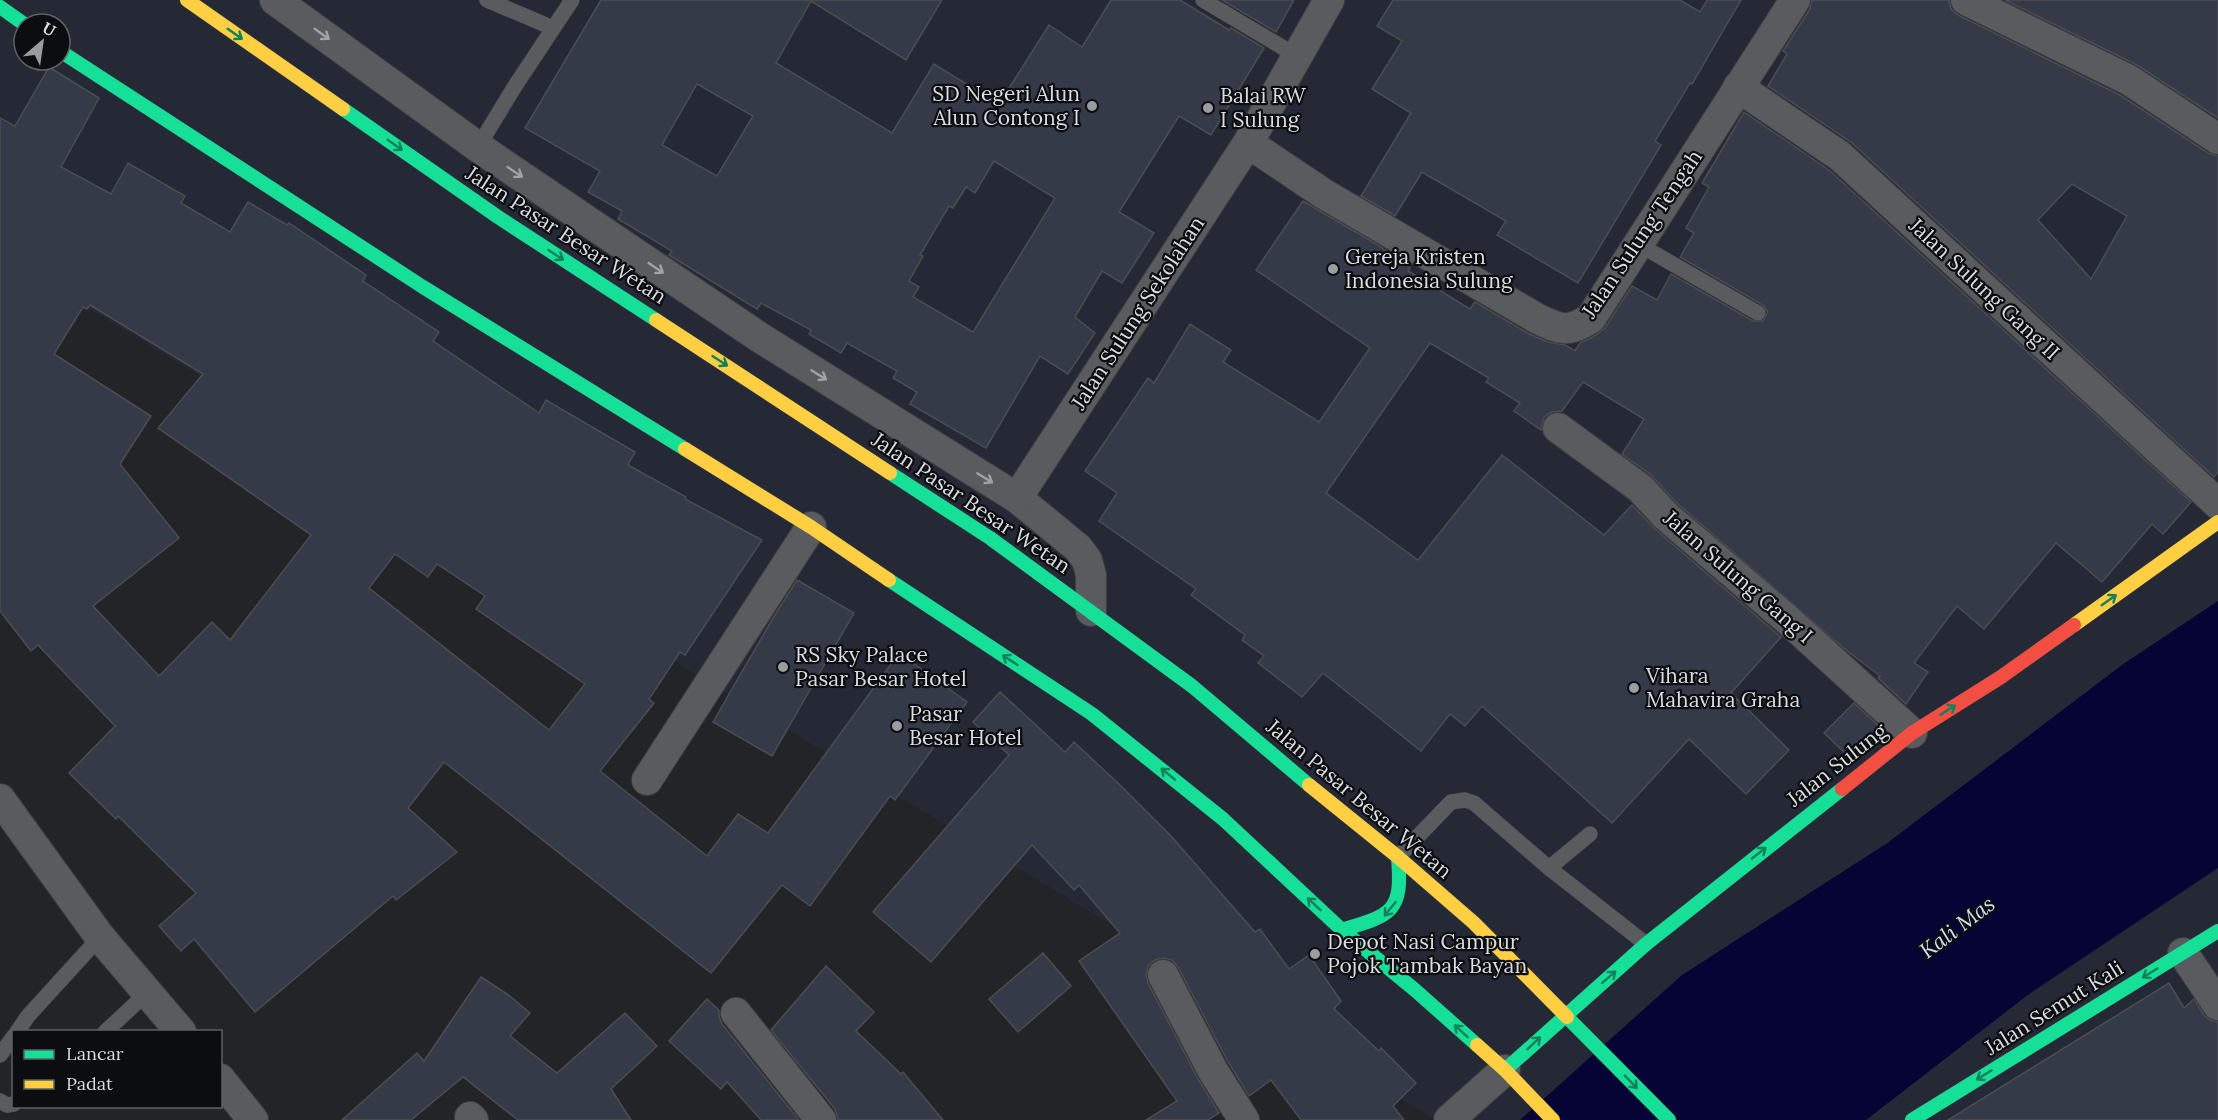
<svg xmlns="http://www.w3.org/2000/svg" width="2218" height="1120" font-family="Lora,serif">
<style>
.built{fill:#252935;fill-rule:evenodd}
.water{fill:#050435}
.building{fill:#353a48;stroke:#4c4d50;stroke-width:1.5;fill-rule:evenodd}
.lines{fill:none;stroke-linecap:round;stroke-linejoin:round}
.lane-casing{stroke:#3d3f43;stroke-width:16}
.street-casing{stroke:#3d3f43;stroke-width:32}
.fast-casing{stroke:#3d3f43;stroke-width:15}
.slow-casing{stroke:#3d3f43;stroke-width:15}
.jam-casing{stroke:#3d3f43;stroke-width:15}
.lane{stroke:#595b5e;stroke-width:15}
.street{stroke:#595b5e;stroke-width:30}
.fast{stroke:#16e098;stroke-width:14}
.slow{stroke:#ffcf43;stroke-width:14}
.jam{stroke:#f24e42;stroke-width:14}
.oneway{stroke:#11815b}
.oneway2{stroke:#a0a2a6}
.poi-dot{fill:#9a9ca0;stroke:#0b0d10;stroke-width:2}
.labels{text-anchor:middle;stroke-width:4.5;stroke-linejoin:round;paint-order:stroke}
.poi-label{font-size:21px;fill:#dadce1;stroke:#0b0d10;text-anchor:start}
.street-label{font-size:21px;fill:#dadce1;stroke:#0b0d10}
.water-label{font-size:22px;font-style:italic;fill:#d2dbf0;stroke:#0b0d10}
</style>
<rect width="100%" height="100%" fill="#222428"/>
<path class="built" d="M 0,0 L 2218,0 L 2218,1120 L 1436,1120 L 0,255 ZM 24,24 L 60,24 L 60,60 L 24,60 Z"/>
<path class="water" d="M 2218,601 L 2218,868 L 2029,994 L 1866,1120 L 1520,1120 L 1682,975 L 1886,844 L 2122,665 Z"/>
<g class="building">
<path d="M 601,0 L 942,0 L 906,60 L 811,1 L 776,63 L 892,133 L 934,64 L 999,104 L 1049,25 L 1082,47 L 1111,0 L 1180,0 L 1229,30 L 1231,28 L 1264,48 L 1211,135 L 1179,116 L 1119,212 L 1154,233 L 1122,283 L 1102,271 L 1075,317 L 1095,333 L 1068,374 L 1040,356 L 986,448 L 910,404 L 917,392 L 893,378 L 897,371 L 847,343 L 841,353 L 809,334 L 811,330 L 761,303 L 757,309 L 669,255 L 672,251 L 618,219 L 622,211 L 588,192 L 600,171 L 525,128 ZM 697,84 L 753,116 L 717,176 L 662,145 ZM 994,161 L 1055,198 L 973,332 L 913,297 L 919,287 L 909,281 L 923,256 L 920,255 L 949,206 L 953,208 L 966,187 L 975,193 Z"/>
<path d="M 1222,0 L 1294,0 L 1276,32 Z"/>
<path d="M 1393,0 L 1680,0 L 1700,12 L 1707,0 L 1741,0 L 1692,84 L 1690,83 L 1655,141 L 1661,145 L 1578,283 L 1497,235 L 1506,221 L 1422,172 L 1395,216 L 1361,196 L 1411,113 L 1372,89 L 1402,41 L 1377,26 Z"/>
<path d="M 1812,0 L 1949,0 L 1951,9 L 1958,15 L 2120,95 L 2208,153 L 2218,156 L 2218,472 L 2214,477 L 1852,143 L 1768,86 L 1787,54 L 1783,51 L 1810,9 ZM 2072,184 L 2127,216 L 2091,279 L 2038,220 Z"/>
<path d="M 2005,0 L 2218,0 L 2218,118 L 2137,65 Z"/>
<path d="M 49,67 L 99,98 L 61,167 L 111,194 L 128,163 L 185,196 L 181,203 L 230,232 L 248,202 L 287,225 L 289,223 L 366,275 L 363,281 L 439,332 L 433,341 L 539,413 L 546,400 L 635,452 L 628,465 L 686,497 L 685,499 L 762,540 L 685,655 L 680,652 L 649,699 L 654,703 L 600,771 L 707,856 L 738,814 L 768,833 L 899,653 L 967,702 L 895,800 L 890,796 L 810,906 L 782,885 L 711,973 L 444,762 L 408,808 L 457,852 L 396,900 L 393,896 L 255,1012 L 194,939 L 181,951 L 159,926 L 196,893 L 118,816 L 116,819 L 69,773 L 115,726 L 38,645 L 31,651 L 0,611 L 0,118 L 15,126 ZM 90,305 L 203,374 L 158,428 L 311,535 L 230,640 L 212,622 L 159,676 L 93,606 L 179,538 L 120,464 L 151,416 L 54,354 L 83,307 L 87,309 ZM 395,554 L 428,577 L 437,564 L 485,596 L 476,609 L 585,684 L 549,730 L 369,588 Z"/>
<path d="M 1744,112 L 1829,170 L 2191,502 L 2163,534 L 2152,524 L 2102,582 L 2056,543 L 1984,629 L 1957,606 L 1914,663 L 1928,672 L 1906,704 L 1878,678 L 1880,676 L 1846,650 L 1678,504 L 1650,474 L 1622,454 L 1644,419 L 1583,382 L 1562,411 L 1552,412 L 1544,417 L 1541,430 L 1514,411 L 1520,403 L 1486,382 L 1489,378 L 1430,343 L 1326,493 L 1418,560 L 1502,455 L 1604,535 L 1632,505 L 1655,529 L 1781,637 L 1731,693 L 1789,750 L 1746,794 L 1689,739 L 1612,823 L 1482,706 L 1465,726 L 1450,714 L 1421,751 L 1323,673 L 1302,697 L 1258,663 L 1264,656 L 1242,640 L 1245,635 L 1191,595 L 1196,589 L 1099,521 L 1117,493 L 1085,471 L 1148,378 L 1154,383 L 1190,324 L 1231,350 L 1223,362 L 1319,422 L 1370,348 L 1256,270 L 1303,201 L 1378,245 L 1410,268 L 1408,271 L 1470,309 L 1475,302 L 1531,335 L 1548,342 L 1565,345 L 1575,351 L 1580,343 L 1593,337 L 1605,328 L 1632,286 L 1657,300 L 1671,274 L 1753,321 L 1763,321 L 1768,312 L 1763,305 L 1680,257 L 1694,233 L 1686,228 L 1709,187 L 1702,183 Z"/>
<path d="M 797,580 L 854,613 L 772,756 L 713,722 L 773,618 Z"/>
<path d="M 1000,692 L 1065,752 L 1074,742 L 1122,787 L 1171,836 L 1255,932 L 1260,929 L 1289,969 L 1309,955 L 1341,1001 L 1334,1009 L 1379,1051 L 1381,1048 L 1416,1083 L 1393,1106 L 1404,1120 L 1301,1120 L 1271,1080 L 1249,1096 L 1228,1062 L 1178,967 L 1172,960 L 1163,958 L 1155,960 L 1148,966 L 1146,975 L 1148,983 L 1198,1079 L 1219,1113 L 1208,1120 L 1146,1120 L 1177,1101 L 1079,961 L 1120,933 L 1079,885 L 1074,890 L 1032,845 L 931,962 L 873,912 L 1009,755 L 973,722 Z"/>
<path d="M 1854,703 L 1883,730 L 1850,758 L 1824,733 Z"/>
<path d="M 1043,953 L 1071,986 L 1018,1032 L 989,999 Z"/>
<path d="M 826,966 L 874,1012 L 856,1031 L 901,1074 L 903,1072 L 943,1120 L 838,1120 L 835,1109 L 771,1030 Z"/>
<path d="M 481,977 L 510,996 L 530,1013 L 510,1036 L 557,1073 L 625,1013 L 657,1046 L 611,1089 L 631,1120 L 518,1120 L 463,1077 L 411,1120 L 342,1120 L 417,1053 L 424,1061 Z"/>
<path d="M 2169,983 L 2184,1008 L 2194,999 L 2204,1015 L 2210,1020 L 2218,1022 L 2218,1120 L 1948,1120 Z"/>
<path d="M 707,999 L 719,1010 L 719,1016 L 722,1024 L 799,1120 L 761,1120 L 727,1082 L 721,1089 L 669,1041 Z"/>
</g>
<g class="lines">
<defs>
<g id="lane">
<path d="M 487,0 L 553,28"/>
<path d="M 1203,0 L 1297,56"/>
<path d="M 478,147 L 515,86 L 572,0"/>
<path d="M 1638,244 L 1758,313"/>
<path d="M 1398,857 L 1451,802 L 1465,800 L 1474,803 L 1549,868 L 1646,944"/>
<path d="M 1549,868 L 1590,834"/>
<path d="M 17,1032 L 28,1016 L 100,937"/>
<path d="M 105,1032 L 148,992"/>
<path d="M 0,1055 L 14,1036"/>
<path d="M 0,1101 L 7,1105 L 14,1104"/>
</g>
<g id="street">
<path d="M 275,0 L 478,147 L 759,337 L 1017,498 L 1078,548 L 1087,560 L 1091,575 L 1091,611"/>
<path d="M 1966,0 L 2129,80 L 2218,139"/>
<path d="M 1738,87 L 1840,156 L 2218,504"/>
<path d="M 1248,143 L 1324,194 L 1538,319 C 1561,330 1569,333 1591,318 L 1795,0"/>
<path d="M 1558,428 L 1640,488 L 1666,516 L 1788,620 L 1912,733"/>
<path d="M 1017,498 L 1248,143 L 1329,0"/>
<path d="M 647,780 L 811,527"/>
<path d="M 0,799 L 100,937 L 181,1032"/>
<path d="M 2183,953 L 2218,1005"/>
<path d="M 1163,975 L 1213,1071 L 1244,1120"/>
<path d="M 736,1013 L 821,1120"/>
<path d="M 220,1079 L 253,1120"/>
<path d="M 470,1117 L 473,1120"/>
<path d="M 1449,1120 L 1505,1070"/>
</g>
<g id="fast">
<path d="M 0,7 L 24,24"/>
<path d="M 60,51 L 423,287 L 685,449"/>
<path d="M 343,109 L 498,217 L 656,320"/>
<path d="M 890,473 L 990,538 L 1192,686 L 1309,785"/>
<path d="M 889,580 L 1092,714 L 1223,819 L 1342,930 L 1415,990 L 1477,1045"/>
<path d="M 1342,930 C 1392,915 1403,912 1398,857"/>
<path d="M 1567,1017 L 1669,1120"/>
<path d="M 1505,1070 L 1646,944 L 1842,789"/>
<path d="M 1912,1120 L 2218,931"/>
</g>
<g id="slow">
<path d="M 187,0 L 343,109"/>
<path d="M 656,320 L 890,473"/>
<path d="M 685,449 L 811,527 L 889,580"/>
<path d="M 2074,625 L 2218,522"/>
<path d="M 1309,785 L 1398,857 L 1474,923 L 1567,1017"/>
<path d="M 1477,1045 L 1505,1070 L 1553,1120"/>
</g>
<path id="jam" d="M 1842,789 L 1912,733 L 2001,677 L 2074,625"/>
</defs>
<use href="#lane" class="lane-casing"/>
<use href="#street" class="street-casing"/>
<use href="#fast" class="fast-casing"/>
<use href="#slow" class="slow-casing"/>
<use href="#jam" class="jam-casing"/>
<use href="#lane" class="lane"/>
<use href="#street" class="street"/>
<use href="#fast" class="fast"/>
<use href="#slow" class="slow"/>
<use href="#jam" class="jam"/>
</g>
<defs><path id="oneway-shaft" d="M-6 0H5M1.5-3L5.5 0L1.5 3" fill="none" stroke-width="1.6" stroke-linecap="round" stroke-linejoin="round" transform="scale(1.5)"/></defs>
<g class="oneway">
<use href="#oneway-shaft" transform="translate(235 34) rotate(35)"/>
<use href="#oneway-shaft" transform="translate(395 145) rotate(35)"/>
<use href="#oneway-shaft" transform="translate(556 255) rotate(33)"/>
<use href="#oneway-shaft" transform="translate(720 361) rotate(33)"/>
<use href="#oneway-shaft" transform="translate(2109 600) rotate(-35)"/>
<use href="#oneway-shaft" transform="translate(1010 660) rotate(-147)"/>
<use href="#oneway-shaft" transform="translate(1948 710) rotate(-32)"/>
<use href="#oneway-shaft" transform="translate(1168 774) rotate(-141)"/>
<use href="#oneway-shaft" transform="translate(1759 853) rotate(-38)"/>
<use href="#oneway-shaft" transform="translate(1314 904) rotate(-137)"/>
<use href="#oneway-shaft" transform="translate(1390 909) rotate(129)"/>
<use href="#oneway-shaft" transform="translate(2150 973) rotate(148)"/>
<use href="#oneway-shaft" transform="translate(1609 977) rotate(-41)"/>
<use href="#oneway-shaft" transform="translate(1461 1031) rotate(-138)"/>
<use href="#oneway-shaft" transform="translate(1534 1043) rotate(-43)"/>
<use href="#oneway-shaft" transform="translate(1984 1075) rotate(148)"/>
<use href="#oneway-shaft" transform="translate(1631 1082) rotate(46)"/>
</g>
<g class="oneway2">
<use href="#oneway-shaft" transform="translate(322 34) rotate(36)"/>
<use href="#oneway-shaft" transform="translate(515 172) rotate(34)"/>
<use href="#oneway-shaft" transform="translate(656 268) rotate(34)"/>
<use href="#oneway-shaft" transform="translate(819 375) rotate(32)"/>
<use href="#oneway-shaft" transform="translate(985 478) rotate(32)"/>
</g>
<g class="poi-dot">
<circle cx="1092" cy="106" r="6"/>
<circle cx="1208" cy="108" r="6"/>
<circle cx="1333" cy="269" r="6"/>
<circle cx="783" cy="667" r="6"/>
<circle cx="1634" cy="688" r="6"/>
<circle cx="897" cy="726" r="6"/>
<circle cx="1315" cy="954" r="6"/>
</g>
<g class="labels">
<g class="poi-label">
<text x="1080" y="101" text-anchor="end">SD Negeri Alun<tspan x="1080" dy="24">Alun Contong I</tspan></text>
<text x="1220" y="103">Balai RW<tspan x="1220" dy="24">I Sulung</tspan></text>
<text x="1345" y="264">Gereja Kristen<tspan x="1345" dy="24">Indonesia Sulung</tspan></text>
<text x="795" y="662">RS Sky Palace<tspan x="795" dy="24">Pasar Besar Hotel</tspan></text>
<text x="1646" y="683">Vihara<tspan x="1646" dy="24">Mahavira Graha</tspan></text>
<text x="909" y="721">Pasar<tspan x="909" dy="24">Besar Hotel</tspan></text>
<text x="1327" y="949">Depot Nasi Campur<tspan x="1327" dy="24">Pojok Tambak Bayan</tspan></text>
</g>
<g class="street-label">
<text transform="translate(1642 234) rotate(-56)" y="7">Jalan Sulung Tengah</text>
<text transform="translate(566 235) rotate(33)" y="7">Jalan Pasar Besar Wetan</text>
<text transform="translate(1984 289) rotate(43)" y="7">Jalan Sulung Gang II</text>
<text transform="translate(1138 313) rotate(-57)" y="7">Jalan Sulung Sekolahan</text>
<text transform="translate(971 503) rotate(34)" y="7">Jalan Pasar Besar Wetan</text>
<text transform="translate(1738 577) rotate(41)" y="7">Jalan Sulung Gang I</text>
<text transform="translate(1837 765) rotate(-38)" y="7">Jalan Sulung</text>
<text transform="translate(1359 799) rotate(40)" y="7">Jalan Pasar Besar Wetan</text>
<text transform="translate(2054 1008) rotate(-32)" y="7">Jalan Semut Kali</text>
</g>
<g class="water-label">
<text transform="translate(1957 927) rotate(-37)" y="8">Kali Mas</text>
</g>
</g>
<rect x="12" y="1030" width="210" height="78" fill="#0b0d10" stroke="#5e6064" stroke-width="1.5"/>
<rect x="24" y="1050" width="30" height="9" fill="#16e098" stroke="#5e6064" stroke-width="1.5"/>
<text x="66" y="1060" font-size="18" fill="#dadce1">Lancar</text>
<rect x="24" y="1080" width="30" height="9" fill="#ffcf43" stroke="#5e6064" stroke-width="1.5"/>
<text x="66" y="1090" font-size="18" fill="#dadce1">Padat</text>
<g transform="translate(42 42) rotate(29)"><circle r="28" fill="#0b0d10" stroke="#5e6064" stroke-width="1.5"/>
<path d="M0-4.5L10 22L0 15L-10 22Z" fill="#9a9ca0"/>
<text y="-9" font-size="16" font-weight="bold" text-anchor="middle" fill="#dadce1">U</text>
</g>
</svg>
